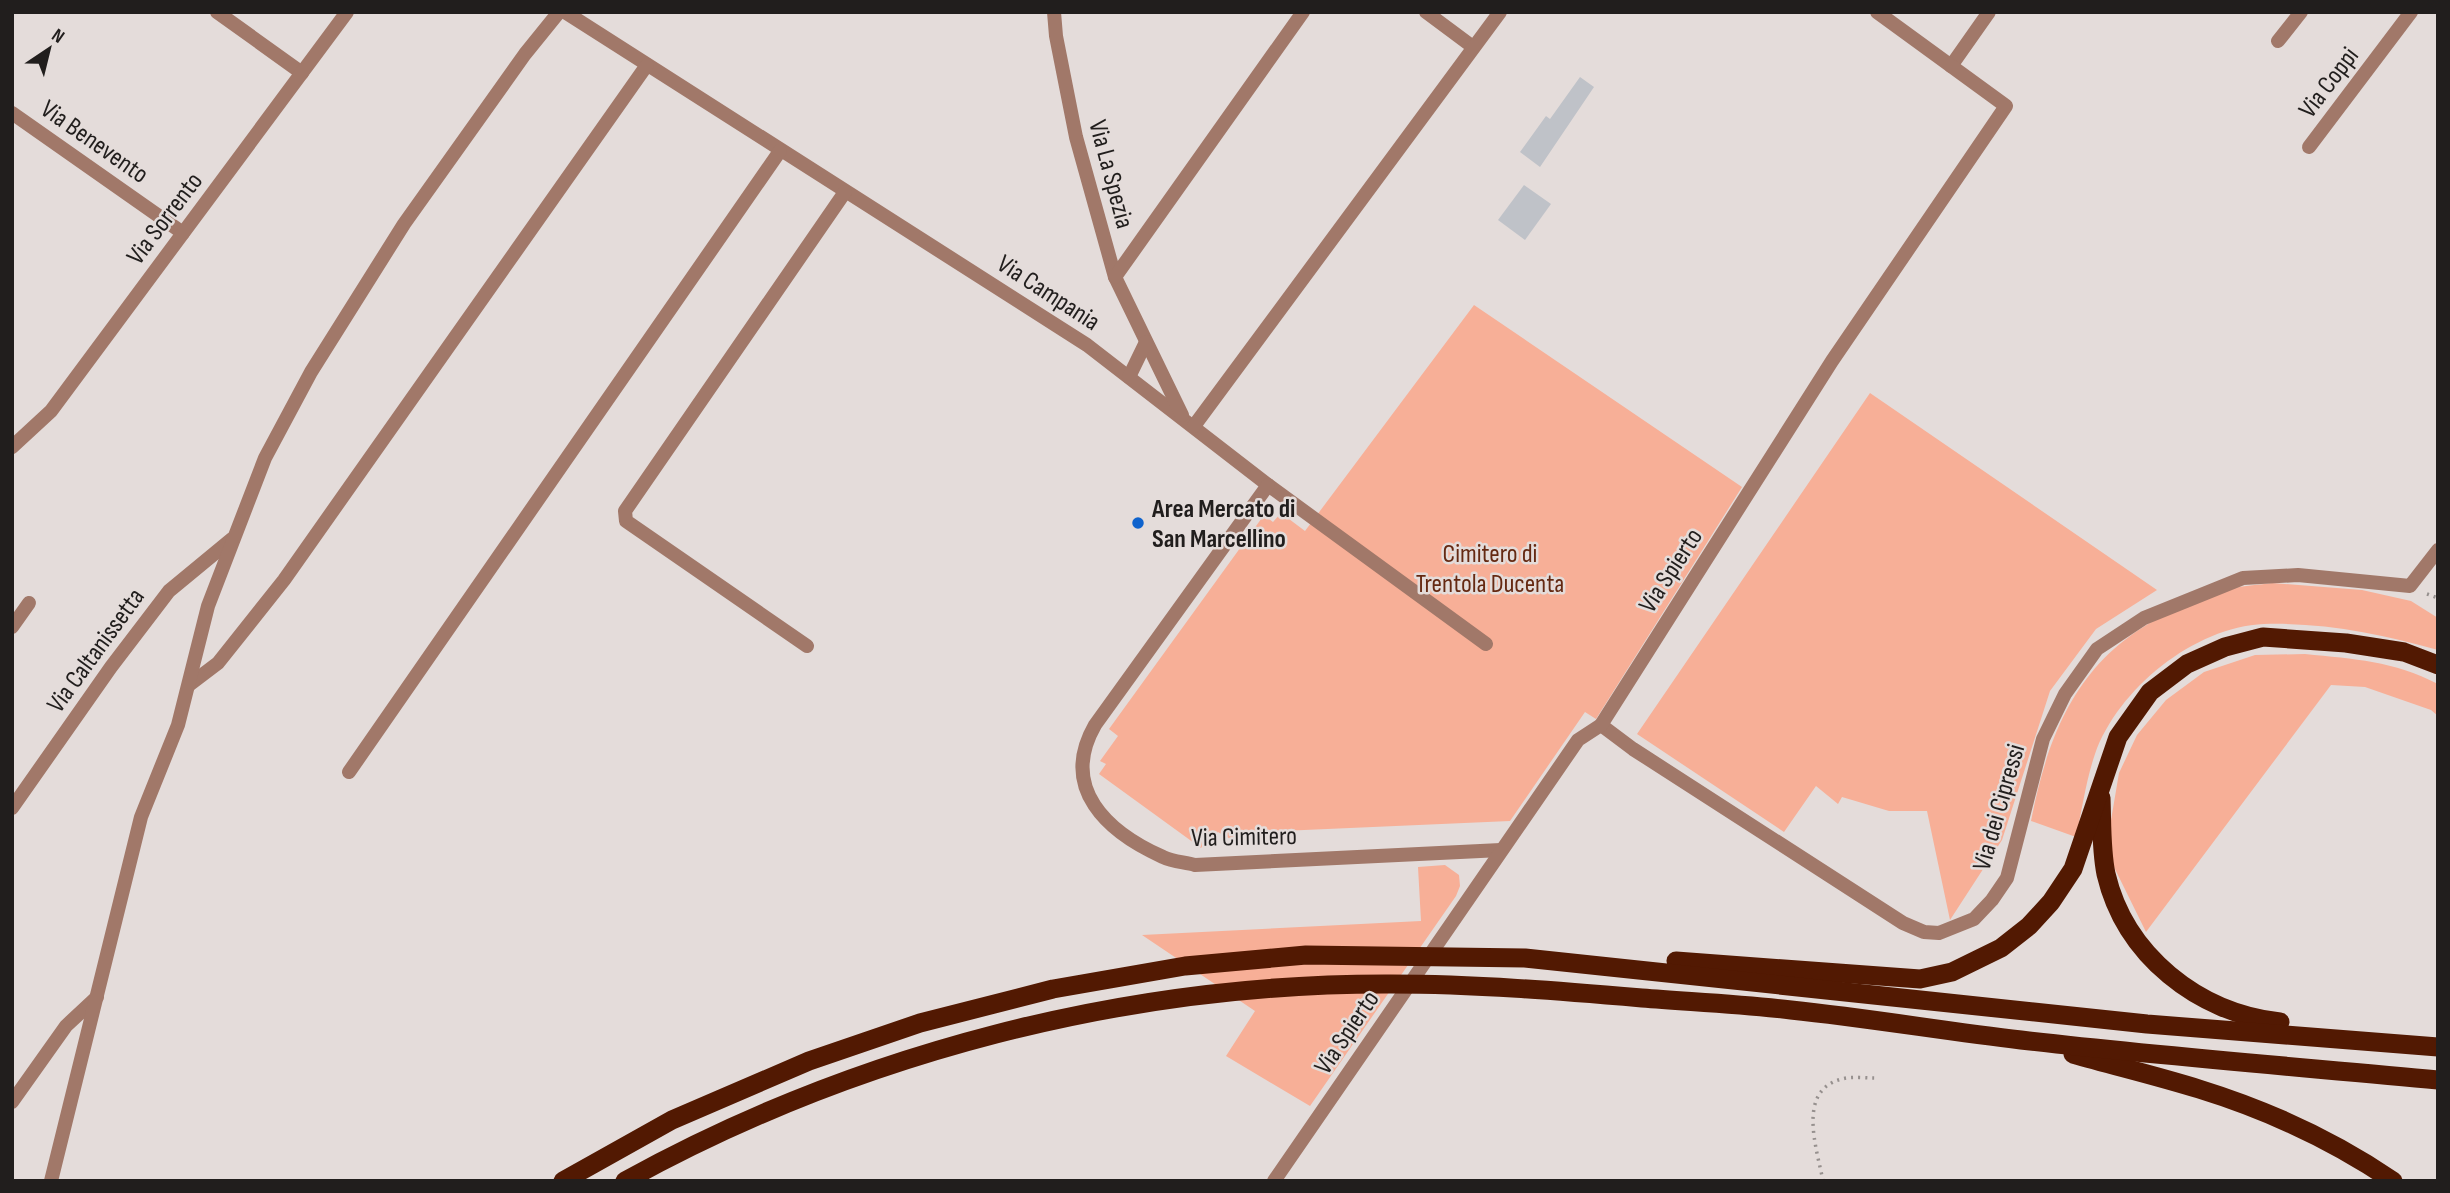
<svg xmlns="http://www.w3.org/2000/svg" width="2450" height="1193" font-family="'Sofia Sans Condensed',sans-serif">
<style>
.green{fill:#f7af97}
.building{fill:#bfc2c8}
.lines{fill:none;stroke-linecap:round;stroke-linejoin:round}
.path{stroke:#96908e;stroke-width:3.5;stroke-dasharray:2 5;stroke-linecap:butt}
.minor{stroke:#a17869;stroke-width:14}
.trunk{stroke:#521902;stroke-width:19}
.poi-dot{fill:#0f63cd;stroke:#e4dcda;stroke-width:2.5}
.labels{text-anchor:middle;stroke-width:5;stroke-linejoin:round;paint-order:stroke}
.street-label{font-size:26px;fill:#211e1d;stroke:#e4dcda}
.poi-label{font-size:26px;font-weight:bold;fill:#211e1d;stroke:#e4dcda;text-anchor:start}
.park-label{font-size:26px;fill:#652912;stroke:#e4dcda}
</style>
<rect width="100%" height="100%" fill="#e4dcda"/>
<g class="green">
<path d="M 1474,305 L 1742,487 L 1596,719 L 1585,712 L 1510,821 L 1237,833 L 1232,840 L 1218,832 L 1212,841 L 1208,839 L 1201,848 L 1099,774 L 1106,764 L 1100,761 L 1118,736 L 1109,729 L 1264,515 L 1273,522 L 1281,513 L 1305,531 Z"/>
<path d="M 1870,393 L 2157,590 L 2096,629 L 2050,691 L 2002,840 L 1950,920 L 1927,811 L 1889,811 L 1842,797 L 1838,804 L 1816,786 L 1784,832 L 1637,734 Z"/>
<path d="M 2272,583 L 2362,590 L 2411,601 L 2438,618 L 2438,650 C 2382,634 2323,622 2264,624 C 2194,627 2118,689 2095,754 C 2086,780 2082,810 2076,837 L 2031,821 C 2051,718 2088,643 2190,604 C 2201,599 2213,593 2225,590 C 2240,586 2257,585 2272,583 Z"/>
<path d="M 2305,654 C 2355,659 2393,661 2438,684 L 2438,716 L 2431,710 L 2365,687 L 2331,685 L 2146,932 L 2113,865 L 2109,832 L 2119,773 L 2137,735 L 2166,700 L 2204,672 L 2255,655 Z"/>
<path d="M 1445,865 L 1459,875 L 1460,886 L 1456,896 L 1310,1106 L 1226,1056 L 1255,1011 L 1142,935 L 1421,921 L 1418,867 Z"/>
</g>
<g class="building">
<path d="M 1580,77 L 1594,87 L 1540,167 L 1520,152 L 1546,116 L 1550,119 Z"/>
<path d="M 1524,185 L 1551,204 L 1525,240 L 1498,220 Z"/>
</g>
<g class="lines">
<g class="path">
<path d="M 2427,594 L 2438,598"/>
<path d="M 1823,1181 C 1817,1149 1796,1090 1842,1079 C 1852,1076 1865,1078 1875,1078"/>
</g>
<g class="minor">
<path d="M 217,12 L 302,73"/>
<path d="M 565,12 L 1087,345 L 1268,485 L 1486,644"/>
<path d="M 1054,12 L 1056,36 L 1076,137 L 1115,277 L 1182,415"/>
<path d="M 1426,12 L 1473,47"/>
<path d="M 2278,41 L 2301,12"/>
<path d="M 1951,66 L 1989,12"/>
<path d="M 12,113 L 183,233"/>
<path d="M 2309,147 L 2411,12"/>
<path d="M 1115,277 L 1303,12"/>
<path d="M 1129,377 L 1146,342"/>
<path d="M 1194,426 L 1500,12"/>
<path d="M 12,447 L 51,411 L 347,12"/>
<path d="M 1268,485 L 1095,725 C 1059,788 1107,832 1163,857 C 1173,862 1185,862 1195,865 L 1501,850"/>
<path d="M 12,627 L 29,603"/>
<path d="M 807,646 L 626,521 L 625,511 L 845,192"/>
<path d="M 189,685 L 218,663 L 284,580 L 647,65"/>
<path d="M 1601,725 L 1633,749 L 1903,923 L 1924,932 L 1939,933 L 1974,919 L 1992,900 L 2007,878 L 2043,739 L 2065,694 L 2097,649 L 2144,618 L 2243,578 L 2298,575 L 2410,586 L 2438,550"/>
<path d="M 349,772 L 780,151"/>
<path d="M 12,808 L 111,667 L 169,591 L 232,539"/>
<path d="M 12,1102 L 66,1026 L 97,997"/>
<path d="M 51,1181 L 141,817 L 178,725 L 208,606 L 265,458 L 311,372 L 404,224 L 525,54 L 559,12"/>
<path d="M 1274,1181 L 1578,740 L 1601,725 L 1832,361 L 2006,106 L 1877,12"/>
</g>
<g class="trunk">
<path d="M 2101,798 C 2102,823 2101,850 2106,874 C 2125,955 2198,1013 2280,1022"/>
<path d="M 1676,961 L 1920,979 L 1952,972 L 2001,948 L 2029,926 L 2051,902 L 2073,869 L 2118,737 L 2150,692 L 2187,664 L 2225,647 L 2263,637 L 2346,643 L 2404,652 L 2438,665"/>
<path d="M 2073,1054 C 2115,1066 2157,1076 2199,1089 C 2267,1110 2334,1141 2393,1181"/>
<path d="M 563,1181 L 672,1120 L 809,1061 L 920,1023 L 1053,989 L 1185,966 L 1306,955 L 1525,958 L 2147,1024 L 2438,1047"/>
<path d="M 625,1181 C 857,1053 1126,983 1391,984 C 1475,984 1559,991 1642,998 C 1692,1002 1741,1004 1791,1010 C 1868,1018 1944,1031 2021,1040 C 2160,1056 2299,1067 2438,1080"/>
</g>
</g>
<circle class="poi-dot" cx="1138" cy="523" r="7"/>
<g class="labels">
<g class="street-label">
<text transform="translate(2328 82) rotate(-53)" y="9">Via Coppi</text>
<text transform="translate(95 141) rotate(35)" y="9">Via Benevento</text>
<text transform="translate(1112 174) rotate(75)" y="9">Via La Spezia</text>
<text transform="translate(164 218) rotate(-53)" y="9">Via Sorrento</text>
<text transform="translate(1049 292) rotate(33)" y="9">Via Campania</text>
<text transform="translate(1670 570) rotate(-57)" y="9">Via Spierto</text>
<text transform="translate(95 650) rotate(-54)" y="9">Via Caltanissetta</text>
<text transform="translate(1998 807) rotate(-74)" y="9">Via dei Cipressi</text>
<text transform="translate(1244 836) rotate(-1)" y="9">Via Cimitero</text>
<text transform="translate(1346 1032) rotate(-56)" y="9">Via Spierto</text>
</g>
<g class="poi-label">
<text x="1152" y="517">Area Mercato di<tspan x="1152" dy="30">San Marcellino</tspan></text>
</g>
<g class="park-label">
<text x="1490" y="562">Cimitero di<tspan x="1490" dy="30">Trentola Ducenta</tspan></text>
</g>
</g>
<rect width="2450" height="1193" fill="none" stroke="#211e1d" stroke-width="28"/>
<g transform="translate(49 49) rotate(35)" stroke="#e4dcda" stroke-width="5" paint-order="stroke">
<path d="M0-5L12 26L0 18L-12 26Z" fill="#211e1d"/>
<text y="-10" font-size="19" font-weight="bold" text-anchor="middle" fill="#211e1d">N</text>
</g>
</svg>
